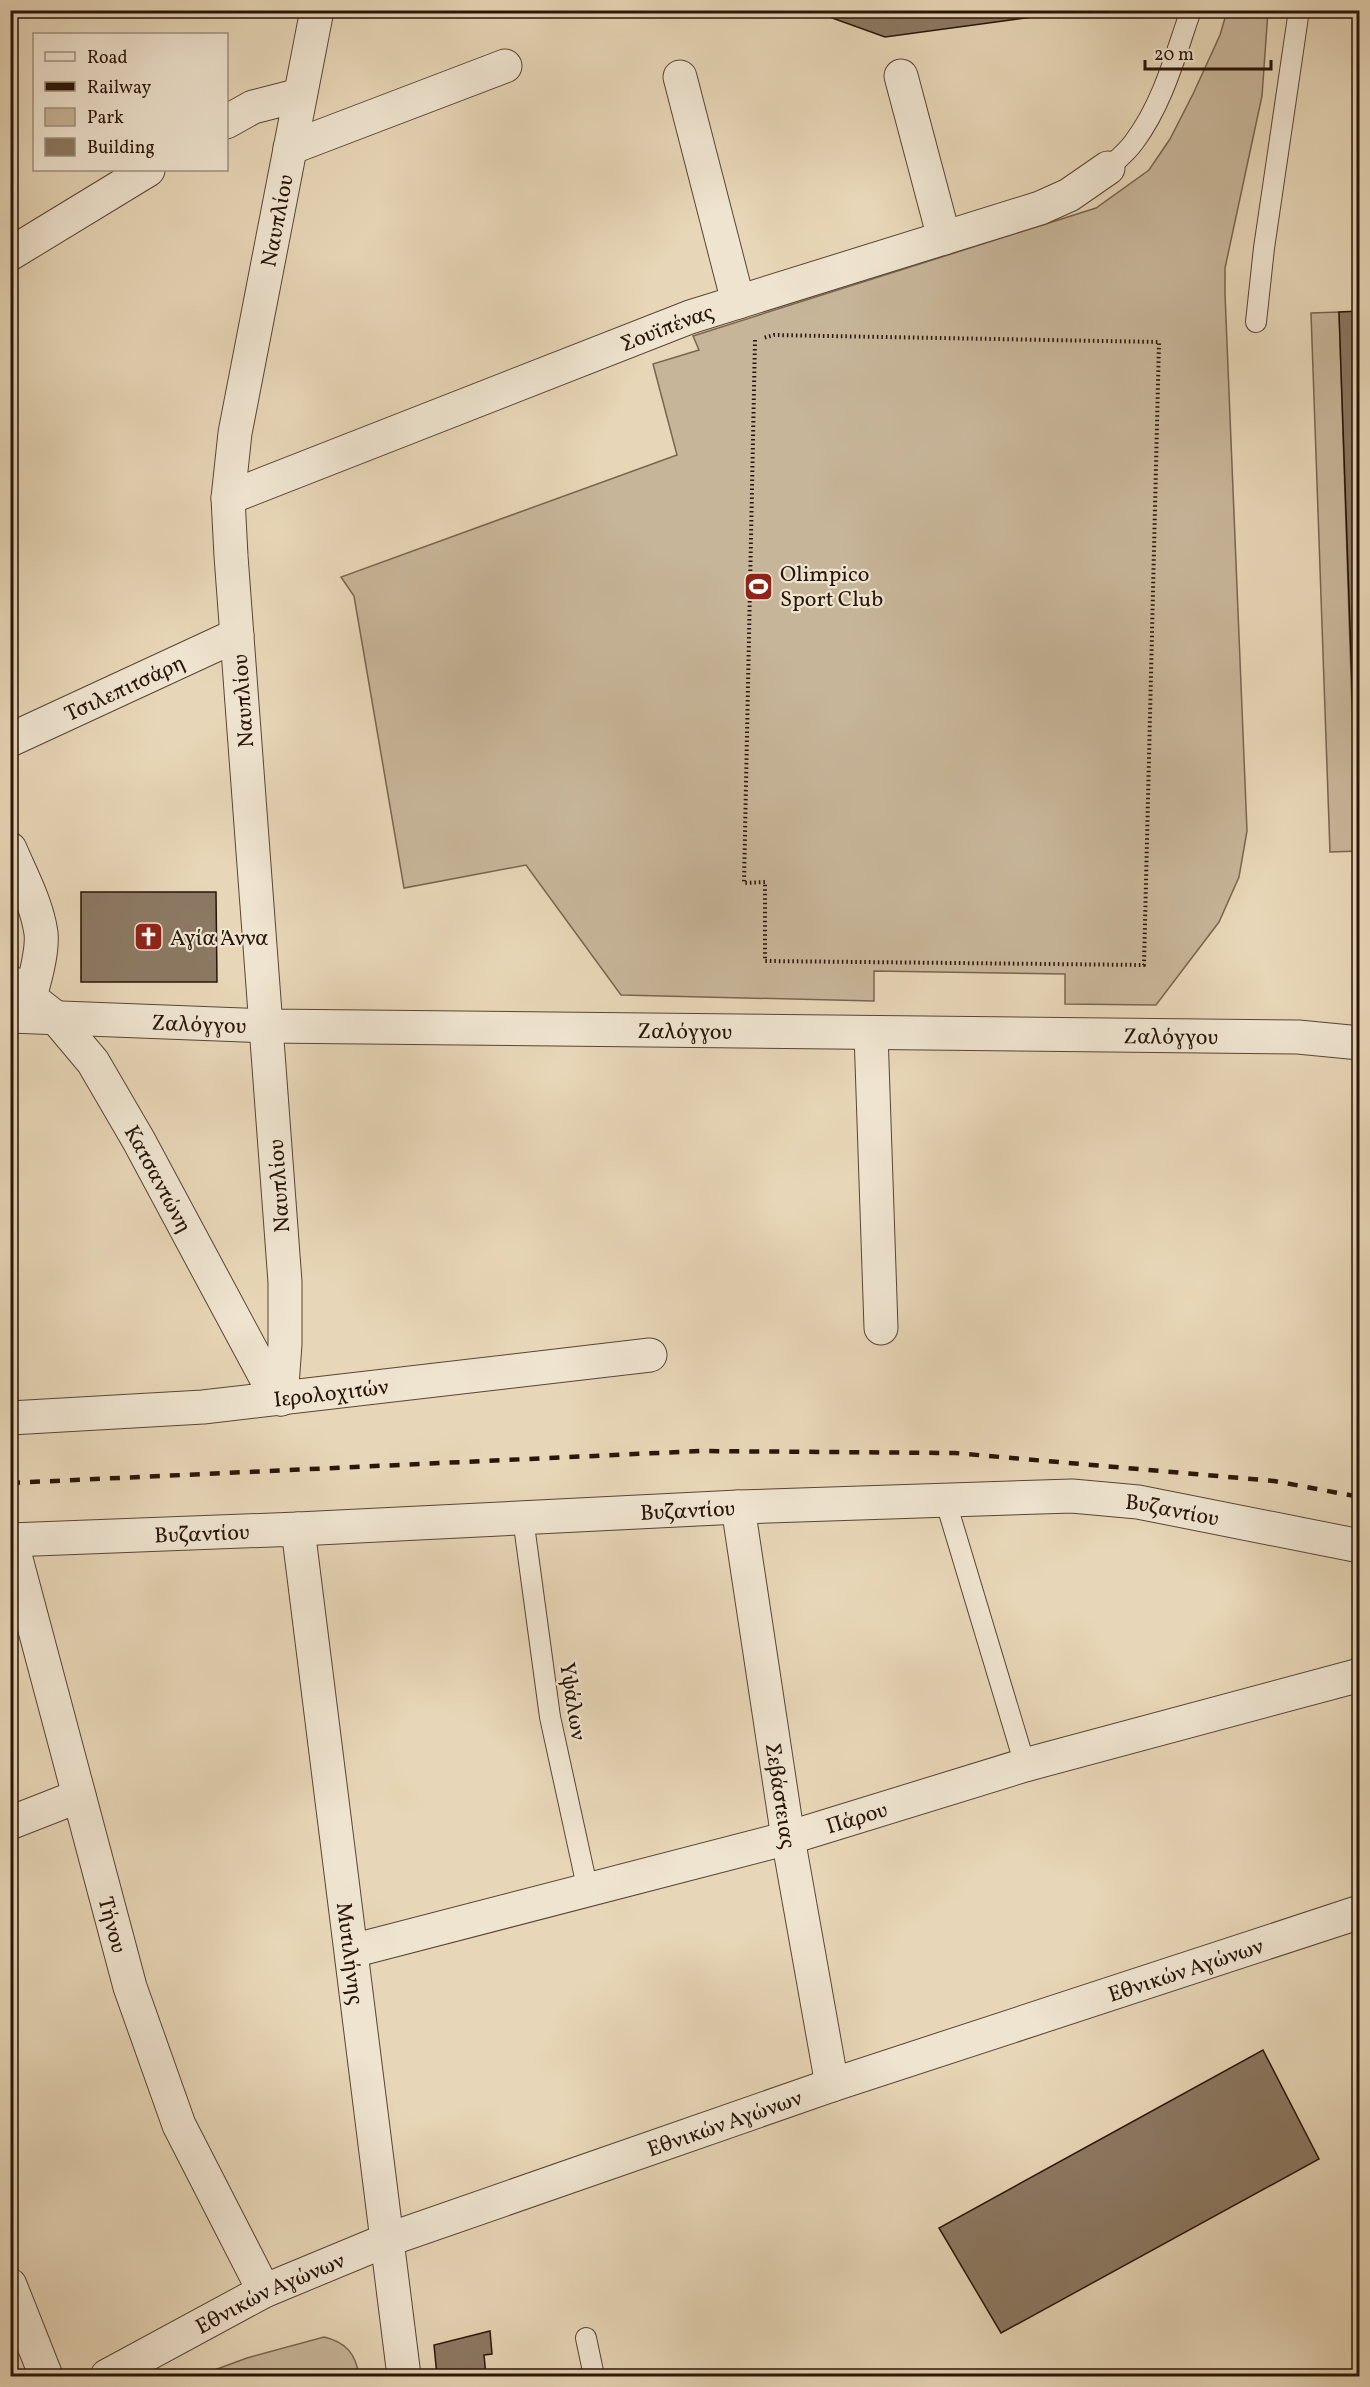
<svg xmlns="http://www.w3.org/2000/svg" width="1370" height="2387" font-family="Vollkorn,serif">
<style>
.green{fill:#c7b599;stroke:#786550;stroke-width:1.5}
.building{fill:#8c7963;stroke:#291508;stroke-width:1.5}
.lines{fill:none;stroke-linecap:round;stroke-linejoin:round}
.service-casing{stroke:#584534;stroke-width:22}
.minor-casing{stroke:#584534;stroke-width:35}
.tertiary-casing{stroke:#584534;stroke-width:35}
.path{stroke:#291508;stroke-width:4;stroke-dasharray:1.5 3;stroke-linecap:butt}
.service{stroke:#efe4d0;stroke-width:20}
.minor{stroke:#efe4d0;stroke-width:33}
.tertiary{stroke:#efe4d0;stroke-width:33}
.rail{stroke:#291508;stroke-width:4.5;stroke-dasharray:10 10;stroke-linecap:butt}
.labels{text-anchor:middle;stroke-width:4.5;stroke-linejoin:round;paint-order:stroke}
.street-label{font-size:22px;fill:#291508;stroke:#efe4d0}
.poi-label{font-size:22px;fill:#291508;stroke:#efe4d0;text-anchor:start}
</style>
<rect width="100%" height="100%" fill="#e7d6b7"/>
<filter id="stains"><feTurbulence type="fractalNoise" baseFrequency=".00333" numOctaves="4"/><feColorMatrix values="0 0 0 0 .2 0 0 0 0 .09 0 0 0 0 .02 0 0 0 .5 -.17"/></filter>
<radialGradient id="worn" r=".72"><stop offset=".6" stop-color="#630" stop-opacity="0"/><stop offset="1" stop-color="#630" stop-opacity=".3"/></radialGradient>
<g class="green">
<path d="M 1227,11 L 1268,11 L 1262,96 L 1225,268 L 1225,294 L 1247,831 L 1239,877 L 1219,922 L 1156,1005 L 1065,1004 L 1065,974 L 874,971 L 874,1001 L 621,995 L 526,865 L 404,888 L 354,596 L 341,577 L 677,455 L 653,364 L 699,350 L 693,336 L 1096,208 L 1149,170 L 1170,139 L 1193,94 L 1220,35 Z"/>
<path d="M 1339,312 L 1355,799 L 1359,799 L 1360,851 L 1330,852 L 1311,313 Z"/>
<path d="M 324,2337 C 346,2342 356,2354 359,2376 L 198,2376 L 247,2358 Z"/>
</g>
<g class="building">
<path d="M 810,10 L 1085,10 L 885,37 Z"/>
<path d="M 1360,311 L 1360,799 L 1356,799 L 1339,312 Z"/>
<path d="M 81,892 L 216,892 L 217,982 L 81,982 Z"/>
<path d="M 1263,2050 L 1319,2159 L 1001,2333 L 939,2228 Z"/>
<path d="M 490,2331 L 492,2354 L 484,2355 L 486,2376 L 437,2376 L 434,2345 Z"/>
</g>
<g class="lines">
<defs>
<g id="service">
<path d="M 1108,168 C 1117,160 1127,152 1134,142 C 1163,103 1175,56 1191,10"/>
<path d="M 1256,322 L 1264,248 L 1299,10"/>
<path d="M 945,1499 L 1025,1765"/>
<path d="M 523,1518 L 550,1717 L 588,1891"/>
<path d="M 586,2338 L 594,2376"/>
</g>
<g id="minor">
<path d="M 901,76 L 944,238"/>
<path d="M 680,77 L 738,302"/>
<path d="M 226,122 L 253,107 L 300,95"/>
<path d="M 290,148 L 505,66"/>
<path d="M 10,254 L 148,170"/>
<path id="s1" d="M 228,498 L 690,317 L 1040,208 L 1069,195 L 1108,168"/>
<path id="s2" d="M 10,740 L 237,635"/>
<path d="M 10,849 C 21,875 37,904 41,933 C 43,951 35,979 30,997"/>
<path id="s3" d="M 10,982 L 56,1018 L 93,1062 L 139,1141 L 265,1376 L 281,1399"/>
<path id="s4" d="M 10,1016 L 267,1026 L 1298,1037 L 1360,1043"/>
<path d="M 871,1033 L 881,1328"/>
<path id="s5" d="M 281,1399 L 285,1344 L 285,1282 L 231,556 L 228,498 L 235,433 L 317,10"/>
<path id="s6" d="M 10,1418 L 203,1407 L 650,1355"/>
<path id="s7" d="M 738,1507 L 788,1838 L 832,2085"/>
<path id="s8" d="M 298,1529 L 738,1507 L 1072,1496 L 1138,1502 L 1360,1546"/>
<path id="s9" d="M 11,1540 L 130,1987 L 179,2125 L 264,2291"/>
<path d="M 10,1823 L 79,1796"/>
<path id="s10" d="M 352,1951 L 788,1838 L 1025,1765 L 1360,1675"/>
<path id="s11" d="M 387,2240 L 832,2085 L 1360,1912"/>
<path d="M 10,2285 L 46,2376"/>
</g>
<g id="tertiary">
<path id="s12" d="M 10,1540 L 298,1529 L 404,2376"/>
<path id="s13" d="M 107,2376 L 264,2291 L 387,2240"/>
</g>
</defs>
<use href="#service" class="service-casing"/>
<use href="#minor" class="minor-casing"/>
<use href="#tertiary" class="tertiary-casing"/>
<path class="path" d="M 755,340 L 744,883 L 765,882 L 765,961 L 1144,965 L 1159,342 L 774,335 L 763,338"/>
<use href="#service" class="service"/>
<use href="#minor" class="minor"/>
<use href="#tertiary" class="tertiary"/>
<path class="rail" d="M 10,1483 L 700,1451 L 955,1453 L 1274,1481 L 1360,1497"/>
</g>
<defs>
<symbol id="stadium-square" viewBox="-11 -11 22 22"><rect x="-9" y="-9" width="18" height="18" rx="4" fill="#8f2418" stroke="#efe4d0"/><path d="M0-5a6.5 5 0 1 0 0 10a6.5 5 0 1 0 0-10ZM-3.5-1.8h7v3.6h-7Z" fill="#fff"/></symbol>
<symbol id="church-square" viewBox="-11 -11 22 22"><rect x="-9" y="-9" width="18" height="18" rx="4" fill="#8f2418" stroke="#efe4d0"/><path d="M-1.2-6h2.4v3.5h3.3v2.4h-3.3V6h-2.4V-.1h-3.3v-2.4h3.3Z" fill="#fff"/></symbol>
</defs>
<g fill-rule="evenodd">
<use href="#stadium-square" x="742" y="570" width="33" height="33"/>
<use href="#church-square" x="132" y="920" width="33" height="33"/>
</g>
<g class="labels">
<g class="street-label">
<text dy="8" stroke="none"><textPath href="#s5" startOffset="1185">Ναυπλίου</textPath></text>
<text dy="8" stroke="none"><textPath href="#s1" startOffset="471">Σουϊπένας</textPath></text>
<text dy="8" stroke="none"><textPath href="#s2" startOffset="126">Τσιλεπιτσάρη</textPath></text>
<text transform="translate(242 701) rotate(-94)" y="8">Ναυπλίου</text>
<text dy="8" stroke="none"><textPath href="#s4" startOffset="189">Ζαλόγγου</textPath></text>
<text dy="8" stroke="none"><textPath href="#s4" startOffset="675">Ζαλόγγου</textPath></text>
<text dy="8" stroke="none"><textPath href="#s4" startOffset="1161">Ζαλόγγου</textPath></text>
<text dy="8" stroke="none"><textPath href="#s3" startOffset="250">Κατσαντώνη</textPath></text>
<text transform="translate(278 1186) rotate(-94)" y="8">Ναυπλίου</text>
<text dy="8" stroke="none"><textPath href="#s6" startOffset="322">Ιερολοχιτών</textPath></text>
<text dy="8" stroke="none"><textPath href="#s8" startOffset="876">Βυζαντίου</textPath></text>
<text dy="8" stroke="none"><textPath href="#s8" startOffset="390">Βυζαντίου</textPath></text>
<text dy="8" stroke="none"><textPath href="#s12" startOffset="192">Βυζαντίου</textPath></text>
<text transform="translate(574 1701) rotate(81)" y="8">Υψάλων</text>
<text dy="8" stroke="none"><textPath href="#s7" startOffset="292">Σεβάστειας</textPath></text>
<text dy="8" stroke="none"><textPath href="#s10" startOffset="522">Πάρου</textPath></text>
<text dy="8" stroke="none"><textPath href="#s9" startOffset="398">Τήνου</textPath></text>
<text dy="8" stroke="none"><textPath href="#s12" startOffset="716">Μυτιλήνης</textPath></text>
<text dy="8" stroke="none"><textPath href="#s11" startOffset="843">Εθνικών Αγώνων</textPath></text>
<text dy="8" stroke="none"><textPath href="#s11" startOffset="357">Εθνικών Αγώνων</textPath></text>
<text dy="8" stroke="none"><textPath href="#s13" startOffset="183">Εθνικών Αγώνων</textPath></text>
</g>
<g class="poi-label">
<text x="780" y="581">Olimpico<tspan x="780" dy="25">Sport Club</tspan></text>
<text x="170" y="945">Αγία Άννα</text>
</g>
</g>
<rect width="1370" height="2387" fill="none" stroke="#e7d6b7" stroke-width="36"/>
<rect x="12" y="12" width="1346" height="2363" fill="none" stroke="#291508" stroke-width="3"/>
<rect x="18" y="18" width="1334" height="2351" fill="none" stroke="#291508" stroke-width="1.5"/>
<rect x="33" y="33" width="195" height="138" fill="#efe4d0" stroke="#a09180" stroke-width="1.5"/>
<rect x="45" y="52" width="30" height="9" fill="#efe4d0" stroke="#a09180" stroke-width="1.5"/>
<text x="87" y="63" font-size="18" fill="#291508">Road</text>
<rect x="45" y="82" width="30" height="9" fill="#291508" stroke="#a09180" stroke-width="1.5"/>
<text x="87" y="93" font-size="18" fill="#291508">Railway</text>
<rect x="45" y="108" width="30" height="18" fill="#c7b599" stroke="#a09180" stroke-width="1.5"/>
<text x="87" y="123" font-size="18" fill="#291508">Park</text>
<rect x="45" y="138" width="30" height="18" fill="#8c7963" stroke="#a09180" stroke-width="1.5"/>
<text x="87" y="153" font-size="18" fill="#291508">Building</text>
<path d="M1145 60v9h126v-9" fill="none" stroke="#291508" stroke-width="3"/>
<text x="1154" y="60" font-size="18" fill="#291508" stroke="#efe4d0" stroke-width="4.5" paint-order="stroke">20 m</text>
<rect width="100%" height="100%" filter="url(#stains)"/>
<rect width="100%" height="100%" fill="url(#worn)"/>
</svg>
